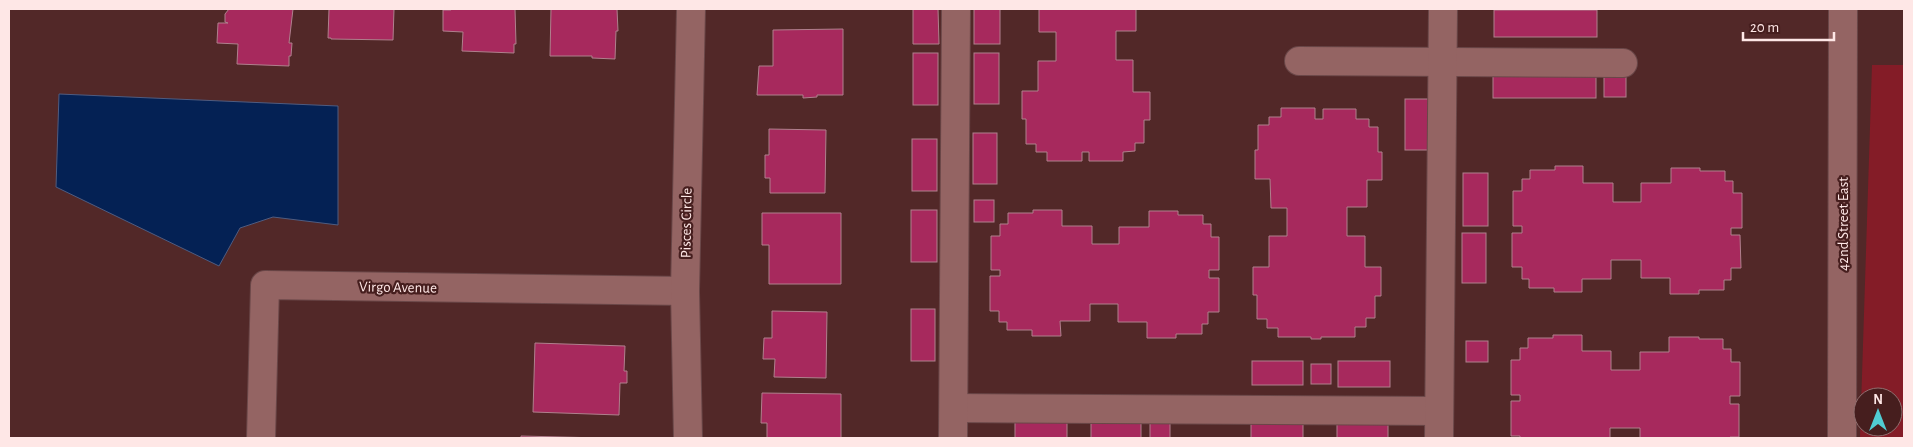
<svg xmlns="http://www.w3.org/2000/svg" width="1913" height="447" font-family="'Alegreya Sans',sans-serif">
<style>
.green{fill:#841c27;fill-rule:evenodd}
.water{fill:#042154;stroke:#4f5c80}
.building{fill:#a7295d;stroke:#b0808d}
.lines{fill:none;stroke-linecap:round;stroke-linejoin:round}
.minor-casing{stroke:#6a4748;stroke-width:30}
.minor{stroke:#946463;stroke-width:28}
.labels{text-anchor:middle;stroke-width:4.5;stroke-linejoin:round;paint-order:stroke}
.street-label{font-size:15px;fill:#fee7e6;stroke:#461e1e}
</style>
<rect width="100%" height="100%" fill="#522828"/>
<path class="green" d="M 1872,65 L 1904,65 L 1904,438 L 1860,438 ZM 1863,397 L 1893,397 L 1893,427 L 1863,427 Z"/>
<path class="water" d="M 59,94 L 338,106 L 338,225 L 273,217 L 240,228 L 219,266 L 56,187 Z"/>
<g class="building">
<path d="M 229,9 L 293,9 L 289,43 L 292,43 L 291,56 L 289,56 L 289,66 L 237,64 L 238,44 L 217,43 L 218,23 L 228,23 L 225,22 L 225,14 Z"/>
<path d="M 329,9 L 394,9 L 393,40 L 331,39 L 331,38 L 328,38 Z"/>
<path d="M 450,9 L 517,9 L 515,9 L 516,44 L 514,44 L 514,53 L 462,51 L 463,32 L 443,31 L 443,10 L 451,10 Z"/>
<path d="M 551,9 L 617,9 L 618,31 L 616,31 L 615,59 L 592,58 L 592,56 L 550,56 Z"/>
<path d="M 913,9 L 938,9 L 939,44 L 913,44 Z"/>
<rect x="974" y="9" width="26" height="35"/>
<path d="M 1039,9 L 1136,9 L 1136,31 L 1116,31 L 1116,60 L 1133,60 L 1133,92 L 1150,92 L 1150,120 L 1144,120 L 1144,143 L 1135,143 L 1135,151 L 1123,152 L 1123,161 L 1089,161 L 1089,152 L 1082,152 L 1082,161 L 1047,161 L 1047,152 L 1036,152 L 1036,144 L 1026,144 L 1026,119 L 1022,119 L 1022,91 L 1038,91 L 1038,61 L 1056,61 L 1056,32 L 1039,32 Z"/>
<rect x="1494" y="10" width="103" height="27"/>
<path d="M 843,29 L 843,95 L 817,95 L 817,97 L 803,98 L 803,95 L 757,95 L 759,66 L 773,66 L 773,30 Z"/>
<rect x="913" y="53" width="25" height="52"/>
<rect x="974" y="53" width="25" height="51"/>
<rect x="1493" y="72" width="103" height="26"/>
<rect x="1604" y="76" width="22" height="21"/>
<rect x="1405" y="99" width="25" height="51"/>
<path d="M 1281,108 L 1315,108 L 1315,119 L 1323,119 L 1323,109 L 1356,109 L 1356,119 L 1369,119 L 1369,127 L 1378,127 L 1378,152 L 1382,152 L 1382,180 L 1367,180 L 1367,207 L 1347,207 L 1347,236 L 1365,236 L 1365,267 L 1381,267 L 1381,296 L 1375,296 L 1375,318 L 1366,318 L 1366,327 L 1355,327 L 1355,337 L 1321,337 L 1321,339 L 1311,339 L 1311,337 L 1278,337 L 1278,328 L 1267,328 L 1267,319 L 1257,319 L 1257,295 L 1253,295 L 1253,267 L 1269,267 L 1269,236 L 1287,236 L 1287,208 L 1271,208 L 1270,179 L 1255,179 L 1255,150 L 1258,150 L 1258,125 L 1269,125 L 1269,117 L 1281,117 Z"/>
<path d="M 769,129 L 826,130 L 825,193 L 770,193 L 770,178 L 765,178 L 765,155 L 769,155 Z"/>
<rect x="973" y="133" width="24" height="51"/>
<rect x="912" y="139" width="25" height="52"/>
<path d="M 1555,166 L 1583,166 L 1583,183 L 1613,183 L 1613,202 L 1641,202 L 1641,183 L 1671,183 L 1671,168 L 1700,168 L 1700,171 L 1725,171 L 1725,181 L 1733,181 L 1733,193 L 1742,193 L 1742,228 L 1731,228 L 1731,235 L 1740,235 L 1741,268 L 1731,268 L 1731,280 L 1724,280 L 1724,290 L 1699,290 L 1699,294 L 1670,294 L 1670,278 L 1641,278 L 1641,260 L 1611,260 L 1611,279 L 1582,279 L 1582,292 L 1554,292 L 1554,288 L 1529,288 L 1529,279 L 1522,279 L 1522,267 L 1512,267 L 1512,233 L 1522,233 L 1522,226 L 1513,226 L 1513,191 L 1522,191 L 1522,179 L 1530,179 L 1530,170 L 1555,170 Z"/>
<rect x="1463" y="173" width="25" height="53"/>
<rect x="974" y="200" width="20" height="22"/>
<rect x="911" y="210" width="26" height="52"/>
<path d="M 1033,210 L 1062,210 L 1062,226 L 1092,226 L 1092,244 L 1119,244 L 1119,227 L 1149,227 L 1149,211 L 1178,211 L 1178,215 L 1203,215 L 1203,224 L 1211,224 L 1211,237 L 1219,237 L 1219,270 L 1209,270 L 1209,278 L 1219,278 L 1219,312 L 1208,312 L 1208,324 L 1202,324 L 1202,334 L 1176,334 L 1176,338 L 1147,338 L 1147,322 L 1118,322 L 1118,304 L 1090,304 L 1090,321 L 1060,321 L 1061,336 L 1032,336 L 1032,330 L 1007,330 L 1007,322 L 999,322 L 999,311 L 990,311 L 990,276 L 1000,276 L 1000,270 L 991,270 L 991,236 L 1000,236 L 1000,224 L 1008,224 L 1008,213 L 1033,213 Z"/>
<path d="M 762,213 L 841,213 L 841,284 L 769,284 L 769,245 L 762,245 Z"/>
<rect x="1462" y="233" width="24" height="50"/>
<rect x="911" y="309" width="24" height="52"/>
<path d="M 772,311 L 827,312 L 826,378 L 774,377 L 775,359 L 763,359 L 764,338 L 772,338 Z"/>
<path d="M 1553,335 L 1582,335 L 1582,351 L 1611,351 L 1611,370 L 1640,370 L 1640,352 L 1669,352 L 1669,337 L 1699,337 L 1699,339 L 1723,339 L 1723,349 L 1731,349 L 1731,362 L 1740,362 L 1740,396 L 1730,396 L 1730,404 L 1739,404 L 1739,437 L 1730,437 L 1730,438 L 1640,438 L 1640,428 L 1610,428 L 1610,438 L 1520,438 L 1520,436 L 1511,436 L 1511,401 L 1520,401 L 1520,395 L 1511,395 L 1511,360 L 1520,360 L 1520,348 L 1528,348 L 1528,338 L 1553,338 Z"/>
<rect x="1466" y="341" width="22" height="21"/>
<path d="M 535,343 L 625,346 L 624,371 L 627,371 L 627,383 L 620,383 L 619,415 L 533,412 Z"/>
<rect x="1252" y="361" width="51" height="24"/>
<rect x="1338" y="361" width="52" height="26"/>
<rect x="1311" y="364" width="20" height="20"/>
<path d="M 762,393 L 841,394 L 841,438 L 767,438 L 767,423 L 761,423 Z"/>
<rect x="1015" y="420" width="52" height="18"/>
<rect x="1091" y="420" width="50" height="18"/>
<rect x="1251" y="422" width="52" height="16"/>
<rect x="1337" y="422" width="51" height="16"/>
<rect x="1150" y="423" width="20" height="15"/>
<path d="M 521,436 L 601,438 L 521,438 Z"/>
</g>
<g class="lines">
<defs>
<g id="minor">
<path d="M 1299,61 L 1623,63"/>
<path d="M 954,408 L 1439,411"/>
<path d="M 261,438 L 265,285 L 685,291"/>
<path d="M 688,438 L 685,291 L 691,9"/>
<path d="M 953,438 L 956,9"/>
<path d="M 1439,438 L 1443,9"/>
<path d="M 1842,438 L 1843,9"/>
</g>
</defs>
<use href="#minor" class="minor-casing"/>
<use href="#minor" class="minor"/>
</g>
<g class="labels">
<g class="street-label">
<text transform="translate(686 223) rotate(-89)" y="5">Pisces Circle</text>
<text transform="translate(1843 224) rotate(-90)" y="5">42nd Street East</text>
<text transform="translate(398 287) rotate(1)" y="5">Virgo Avenue</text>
</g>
</g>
<rect width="1913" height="447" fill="none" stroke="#fee7e6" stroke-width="20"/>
<g transform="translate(1878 412)"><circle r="24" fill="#461e1e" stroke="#906e6e"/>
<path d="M0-4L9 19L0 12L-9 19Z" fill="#51ccd3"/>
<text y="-8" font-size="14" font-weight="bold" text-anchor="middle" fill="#fee7e6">N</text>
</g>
<path d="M1743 32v8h91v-8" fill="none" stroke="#fee7e6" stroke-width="2.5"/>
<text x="1750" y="32" font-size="15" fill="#fee7e6" stroke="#461e1e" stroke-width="4" paint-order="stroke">20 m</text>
</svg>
